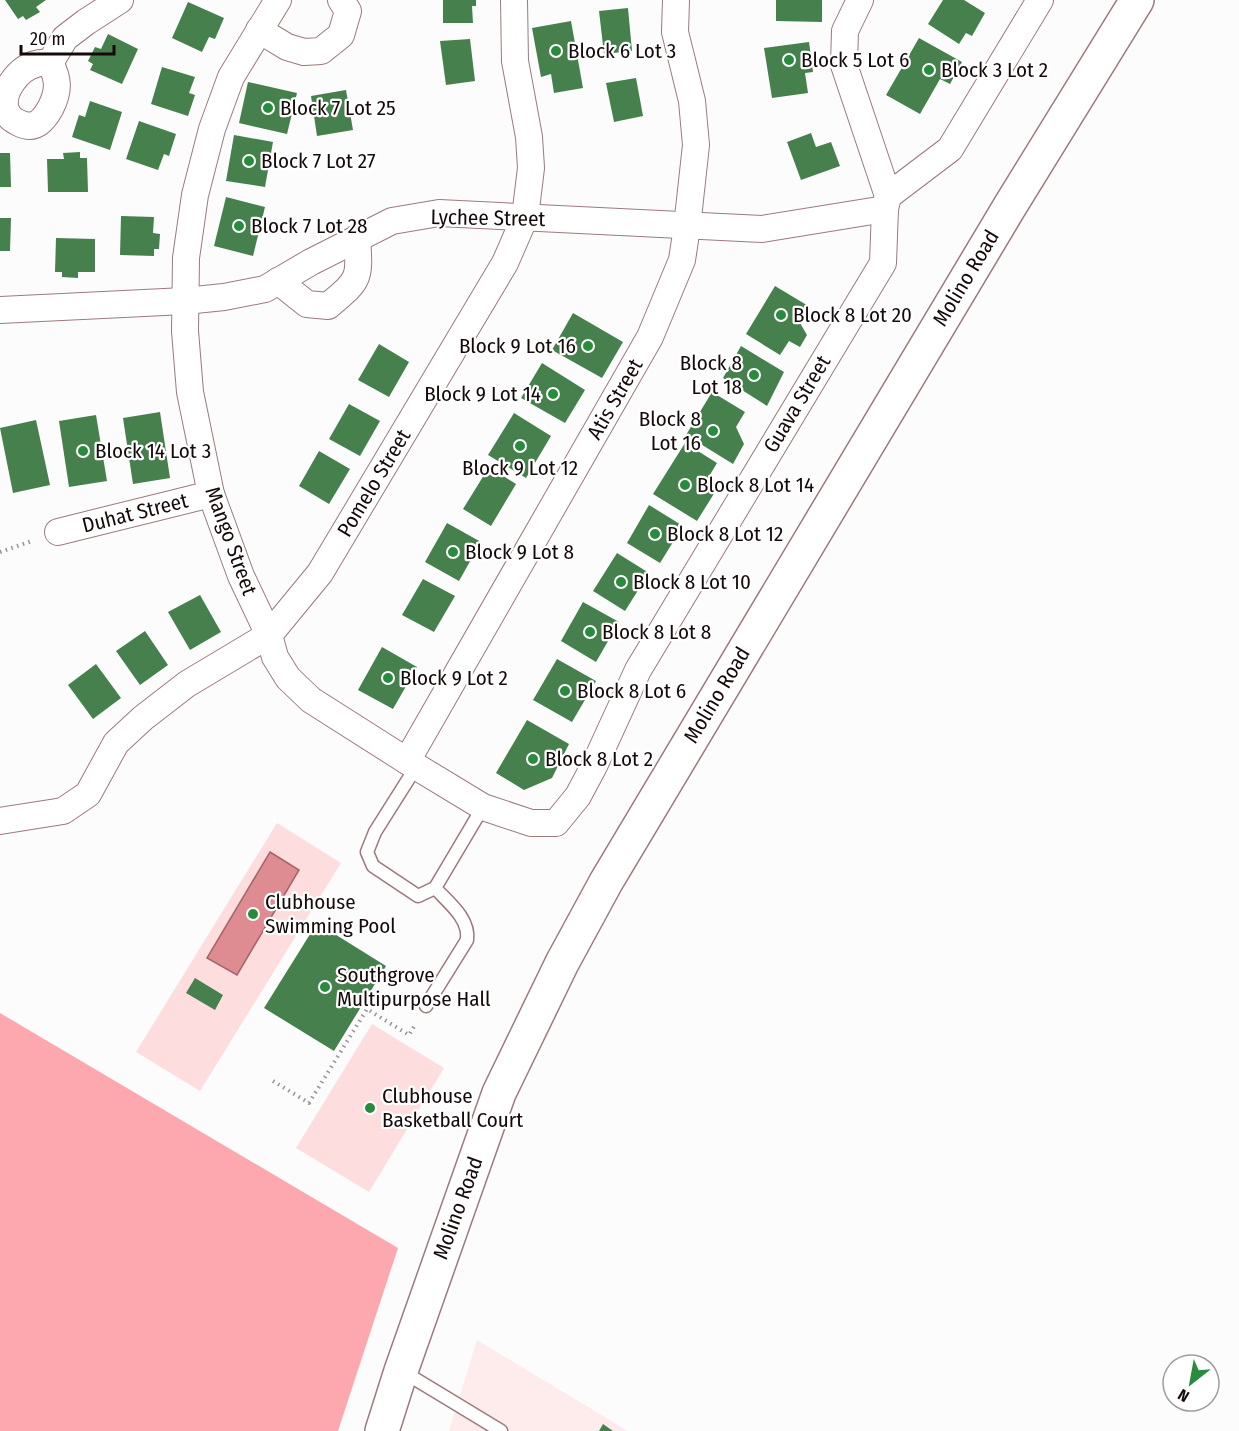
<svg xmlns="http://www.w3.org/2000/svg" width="1239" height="1431" font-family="'Fira Sans Condensed',sans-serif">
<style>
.built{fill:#feebec}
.green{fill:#feddde}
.forest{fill:#fda8ae}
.water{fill:#de8c92;stroke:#a26569;stroke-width:1.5}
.building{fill:#45804d}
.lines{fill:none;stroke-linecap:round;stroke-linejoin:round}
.lane-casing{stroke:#9c7a7c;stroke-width:15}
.street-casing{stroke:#9c7a7c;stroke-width:28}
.primary-casing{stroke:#9c7a7c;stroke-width:36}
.path{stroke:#989393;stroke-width:4;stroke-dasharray:1.5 4.5;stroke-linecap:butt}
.lane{stroke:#fff;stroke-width:12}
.street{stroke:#fff;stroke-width:26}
.primary{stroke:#fff;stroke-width:33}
.poi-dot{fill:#298b3e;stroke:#fff;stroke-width:2}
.labels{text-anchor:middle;stroke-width:4.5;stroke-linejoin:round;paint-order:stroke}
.poi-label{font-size:21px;fill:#15090a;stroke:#fff;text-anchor:start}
.street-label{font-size:21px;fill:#15090a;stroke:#fff}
</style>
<rect width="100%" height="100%" fill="#fcfcfc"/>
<path class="built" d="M 477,1340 L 628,1431 L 449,1431 Z"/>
<g class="green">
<path d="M 277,823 L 341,863 L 200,1091 L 136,1052 Z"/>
<path d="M 372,1024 L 444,1068 L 369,1192 L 296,1148 Z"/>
</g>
<path class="forest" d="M 0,1013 L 398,1248 L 338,1431 L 0,1431 Z"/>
<path class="water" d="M 270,852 L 299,870 L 237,975 L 207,958 Z"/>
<g class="building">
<path d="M 5,0 L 46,0 L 36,7 L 40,12 L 26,20 L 23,16 L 18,19 Z"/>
<path d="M 443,0 L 476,0 L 476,6 L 472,6 L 473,23 L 443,23 Z"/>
<path d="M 776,0 L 822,0 L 822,22 L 776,21 Z"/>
<path d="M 943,0 L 964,0 L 985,13 L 972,36 L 966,33 L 959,44 L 928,24 Z"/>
<path d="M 188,2 L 224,18 L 215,39 L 209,37 L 202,52 L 172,38 Z"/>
<path d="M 628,8 L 632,51 L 604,54 L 599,11 Z"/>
<path d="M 571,21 L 583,88 L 554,93 L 551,74 L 541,77 L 532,28 Z"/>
<path d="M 108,34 L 138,49 L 122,84 L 90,70 L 93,64 L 88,61 L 95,47 L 101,49 Z"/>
<path d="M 919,38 L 962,62 L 950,84 L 940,79 L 920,114 L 886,95 Z"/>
<path d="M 470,39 L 475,81 L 446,85 L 440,41 Z"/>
<path d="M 809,42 L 813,72 L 805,73 L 808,93 L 772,98 L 764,48 Z"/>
<path d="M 162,67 L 195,77 L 189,93 L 195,95 L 188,116 L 151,104 Z"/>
<path d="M 636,78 L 643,116 L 614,122 L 606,83 Z"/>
<path d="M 248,82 L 297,93 L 287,134 L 239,123 Z"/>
<path d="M 346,90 L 353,130 L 317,136 L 311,96 Z"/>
<path d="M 90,101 L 122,112 L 110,150 L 72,137 L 79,115 L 85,117 Z"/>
<path d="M 139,121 L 176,134 L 169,156 L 164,154 L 158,170 L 126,159 Z"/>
<path d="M 811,133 L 816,147 L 831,142 L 840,166 L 801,180 L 787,142 Z"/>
<path d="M 234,135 L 273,142 L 265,187 L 226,181 Z"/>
<path d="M 80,152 L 80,158 L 87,158 L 88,192 L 48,192 L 47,159 L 64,159 L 63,153 Z"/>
<path d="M 0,153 L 10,153 L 11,187 L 0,187 Z"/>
<path d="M 226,197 L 265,207 L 253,256 L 214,246 Z"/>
<path d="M 121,216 L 154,217 L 153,233 L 160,234 L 159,249 L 154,249 L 154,256 L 120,255 Z"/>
<path d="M 0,218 L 11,218 L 10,251 L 0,251 Z"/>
<path d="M 56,238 L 95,239 L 95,272 L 78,272 L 78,278 L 62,277 L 62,272 L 55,272 Z"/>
<path d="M 775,286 L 810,307 L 800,323 L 807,335 L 800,347 L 789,341 L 780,355 L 746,334 Z"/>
<path d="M 573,313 L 623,342 L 602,378 L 552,350 Z"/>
<path d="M 379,344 L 409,362 L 389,397 L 358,380 Z"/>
<path d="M 741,346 L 784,372 L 767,406 L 723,378 Z"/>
<path d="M 542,363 L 585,390 L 565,423 L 521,398 Z"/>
<path d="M 712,392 L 745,412 L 736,427 L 744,444 L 733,464 L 686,435 Z"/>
<path d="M 349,404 L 380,421 L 360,456 L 329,439 Z"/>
<path d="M 160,412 L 170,478 L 133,484 L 123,418 Z"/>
<path d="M 514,413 L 551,436 L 526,478 L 488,455 Z"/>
<path d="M 96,415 L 107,481 L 69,487 L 59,421 Z"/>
<path d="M 36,420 L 50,485 L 13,493 L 0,428 Z"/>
<path d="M 685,443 L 717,463 L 708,478 L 715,492 L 697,521 L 653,494 Z"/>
<path d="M 319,451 L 350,469 L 329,504 L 299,486 Z"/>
<path d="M 489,467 L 516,484 L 491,526 L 463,509 Z"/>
<path d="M 649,505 L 683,526 L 660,563 L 627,543 Z"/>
<path d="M 447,523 L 481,542 L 459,581 L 425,562 Z"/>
<path d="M 617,553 L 649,573 L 625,611 L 593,591 Z"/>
<path d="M 423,579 L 455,596 L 434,632 L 402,615 Z"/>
<path d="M 200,595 L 221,632 L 190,650 L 168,612 Z"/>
<path d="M 583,602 L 619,622 L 596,662 L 561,641 Z"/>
<path d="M 145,631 L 168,665 L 140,685 L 116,651 Z"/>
<path d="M 382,647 L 417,667 L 393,709 L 358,690 Z"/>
<path d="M 557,659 L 596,681 L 572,722 L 533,700 Z"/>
<path d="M 96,664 L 121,698 L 93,719 L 68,685 Z"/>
<path d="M 527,720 L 569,744 L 552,778 L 524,790 L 496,773 Z"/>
<path d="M 317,923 L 386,966 L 334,1051 L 264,1008 Z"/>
<path d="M 195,978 L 223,995 L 215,1010 L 186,993 Z"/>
<path d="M 603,1424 L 613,1431 L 599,1431 Z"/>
</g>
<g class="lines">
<defs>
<g id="lane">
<path d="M 416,767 L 375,832 L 367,852 L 373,866 L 418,896 L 435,888 L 483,807"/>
<path d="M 426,1006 L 467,940 C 470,919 449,903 435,888"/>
<path d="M 402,1371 L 501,1431"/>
</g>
<g id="street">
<path d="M 278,0 L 231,77 L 212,129 L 195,195 L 186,258 L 185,331 L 190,392 L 211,494 L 241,576 L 269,635 L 275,657 L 288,678 L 311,700 L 407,761 L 483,807 L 531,823 L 556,823 L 578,796 L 594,766 L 638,670 L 883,263 L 885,209 L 888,196 L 950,149 L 1040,0"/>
<path d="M 860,0 L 845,31 L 844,65 L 888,196"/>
<path d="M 259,30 L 287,47 L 304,52 L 321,51 L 341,35 L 348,11 L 341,0"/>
<path d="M 50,63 C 59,79 59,91 51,107 C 44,120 35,131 19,123 C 13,120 9,118 6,110 C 0,92 19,68 36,64 C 41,62 46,63 50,63 Z"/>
<path d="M 50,63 L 65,38 L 86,22 L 120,0"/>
<path d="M 278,281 L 307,304 L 328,306 C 360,279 360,280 357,238"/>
<path d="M 0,310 L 185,301 L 224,297 L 265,289 L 311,262 L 392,221 L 439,213 L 762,229 L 885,209"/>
<path d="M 58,532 L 211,494"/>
<path d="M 407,761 L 650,337 L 682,260 L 687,227 L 696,145 L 692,101 L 675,32 L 676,0"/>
<path d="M 0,821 L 63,811 L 88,794 L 116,743 L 143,718 L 187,684 L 269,635 L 320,573 L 505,263 L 525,217 L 531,168 L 529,137 L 515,61 L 514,0"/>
</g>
<path id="primary" d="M 382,1431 L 401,1371 L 499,1093 L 562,963 L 606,882 L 1010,206 L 1137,0"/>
</defs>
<use href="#lane" class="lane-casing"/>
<use href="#street" class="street-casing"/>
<use href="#primary" class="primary-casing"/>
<g class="path">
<path d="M 0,552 L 32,541"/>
<path d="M 273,1081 L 309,1103 L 367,1009 L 409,1035 L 415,1025"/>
</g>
<use href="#lane" class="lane"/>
<use href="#street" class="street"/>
<use href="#primary" class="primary"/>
</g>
<g class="poi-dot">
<circle cx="556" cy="51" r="6"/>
<circle cx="789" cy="60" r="6"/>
<circle cx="929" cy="70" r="6"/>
<circle cx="268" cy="108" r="6"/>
<circle cx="249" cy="161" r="6"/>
<circle cx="239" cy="226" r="6"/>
<circle cx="781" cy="315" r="6"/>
<circle cx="588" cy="346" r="6"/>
<circle cx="754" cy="375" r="6"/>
<circle cx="553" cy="394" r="6"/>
<circle cx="713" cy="431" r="6"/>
<circle cx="520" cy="446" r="6"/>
<circle cx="83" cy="451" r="6"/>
<circle cx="685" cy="485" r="6"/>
<circle cx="655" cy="534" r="6"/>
<circle cx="453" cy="552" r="6"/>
<circle cx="621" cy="582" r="6"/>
<circle cx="590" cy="632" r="6"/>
<circle cx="388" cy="678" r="6"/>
<circle cx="565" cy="691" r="6"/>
<circle cx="533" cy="759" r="6"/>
<circle cx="253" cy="914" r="6"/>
<circle cx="325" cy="987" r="6"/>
<circle cx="370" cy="1108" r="6"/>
</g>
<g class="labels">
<g class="poi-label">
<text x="568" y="58">Block 6 Lot 3</text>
<text x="801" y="67">Block 5 Lot 6</text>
<text x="941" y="77">Block 3 Lot 2</text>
<text x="280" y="115">Block 7 Lot 25</text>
<text x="261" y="168">Block 7 Lot 27</text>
<text x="251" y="233">Block 7 Lot 28</text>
<text x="793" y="322">Block 8 Lot 20</text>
<text x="576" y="353" text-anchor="end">Block 9 Lot 16</text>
<text x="742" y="370" text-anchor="end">Block 8<tspan x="742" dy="24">Lot 18</tspan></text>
<text x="541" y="401" text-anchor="end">Block 9 Lot 14</text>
<text x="701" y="426" text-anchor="end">Block 8<tspan x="701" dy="24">Lot 16</tspan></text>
<text x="95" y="458">Block 14 Lot 3</text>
<text x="520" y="475" text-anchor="middle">Block 9 Lot 12</text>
<text x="697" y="492">Block 8 Lot 14</text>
<text x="667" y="541">Block 8 Lot 12</text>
<text x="465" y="559">Block 9 Lot 8</text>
<text x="633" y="589">Block 8 Lot 10</text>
<text x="602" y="639">Block 8 Lot 8</text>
<text x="400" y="685">Block 9 Lot 2</text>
<text x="577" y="698">Block 8 Lot 6</text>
<text x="545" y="766">Block 8 Lot 2</text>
<text x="265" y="909">Clubhouse<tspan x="265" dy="24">Swimming Pool</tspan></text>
<text x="337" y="982">Southgrove<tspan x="337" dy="24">Multipurpose Hall</tspan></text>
<text x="382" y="1103">Clubhouse<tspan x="382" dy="24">Basketball Court</tspan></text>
</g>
<g class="street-label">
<text transform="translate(488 218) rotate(1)" y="7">Lychee Street</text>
<text transform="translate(966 278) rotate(-59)" y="7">Molino Road</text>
<text transform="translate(615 399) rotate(-60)" y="7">Atis Street</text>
<text transform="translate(797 404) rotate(-59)" y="7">Guava Street</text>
<text transform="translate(374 483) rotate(-59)" y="7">Pomelo Street</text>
<text transform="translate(135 513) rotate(-14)" y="7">Duhat Street</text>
<text transform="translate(231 541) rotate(70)" y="7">Mango Street</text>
<text transform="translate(717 695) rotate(-59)" y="7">Molino Road</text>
<text transform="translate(458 1208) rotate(-70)" y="7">Molino Road</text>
</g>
</g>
<g transform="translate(1191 1383) rotate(211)"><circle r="28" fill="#ffffff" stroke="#a19d9d" stroke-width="1.5"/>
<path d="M0-4.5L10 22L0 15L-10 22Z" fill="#298b3e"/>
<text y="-9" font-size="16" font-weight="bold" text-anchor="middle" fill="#15090a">N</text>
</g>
<path d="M21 45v9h93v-9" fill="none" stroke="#15090a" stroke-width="3"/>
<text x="30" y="45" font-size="18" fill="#15090a" stroke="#ffffff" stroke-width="4.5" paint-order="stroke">20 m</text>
</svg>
